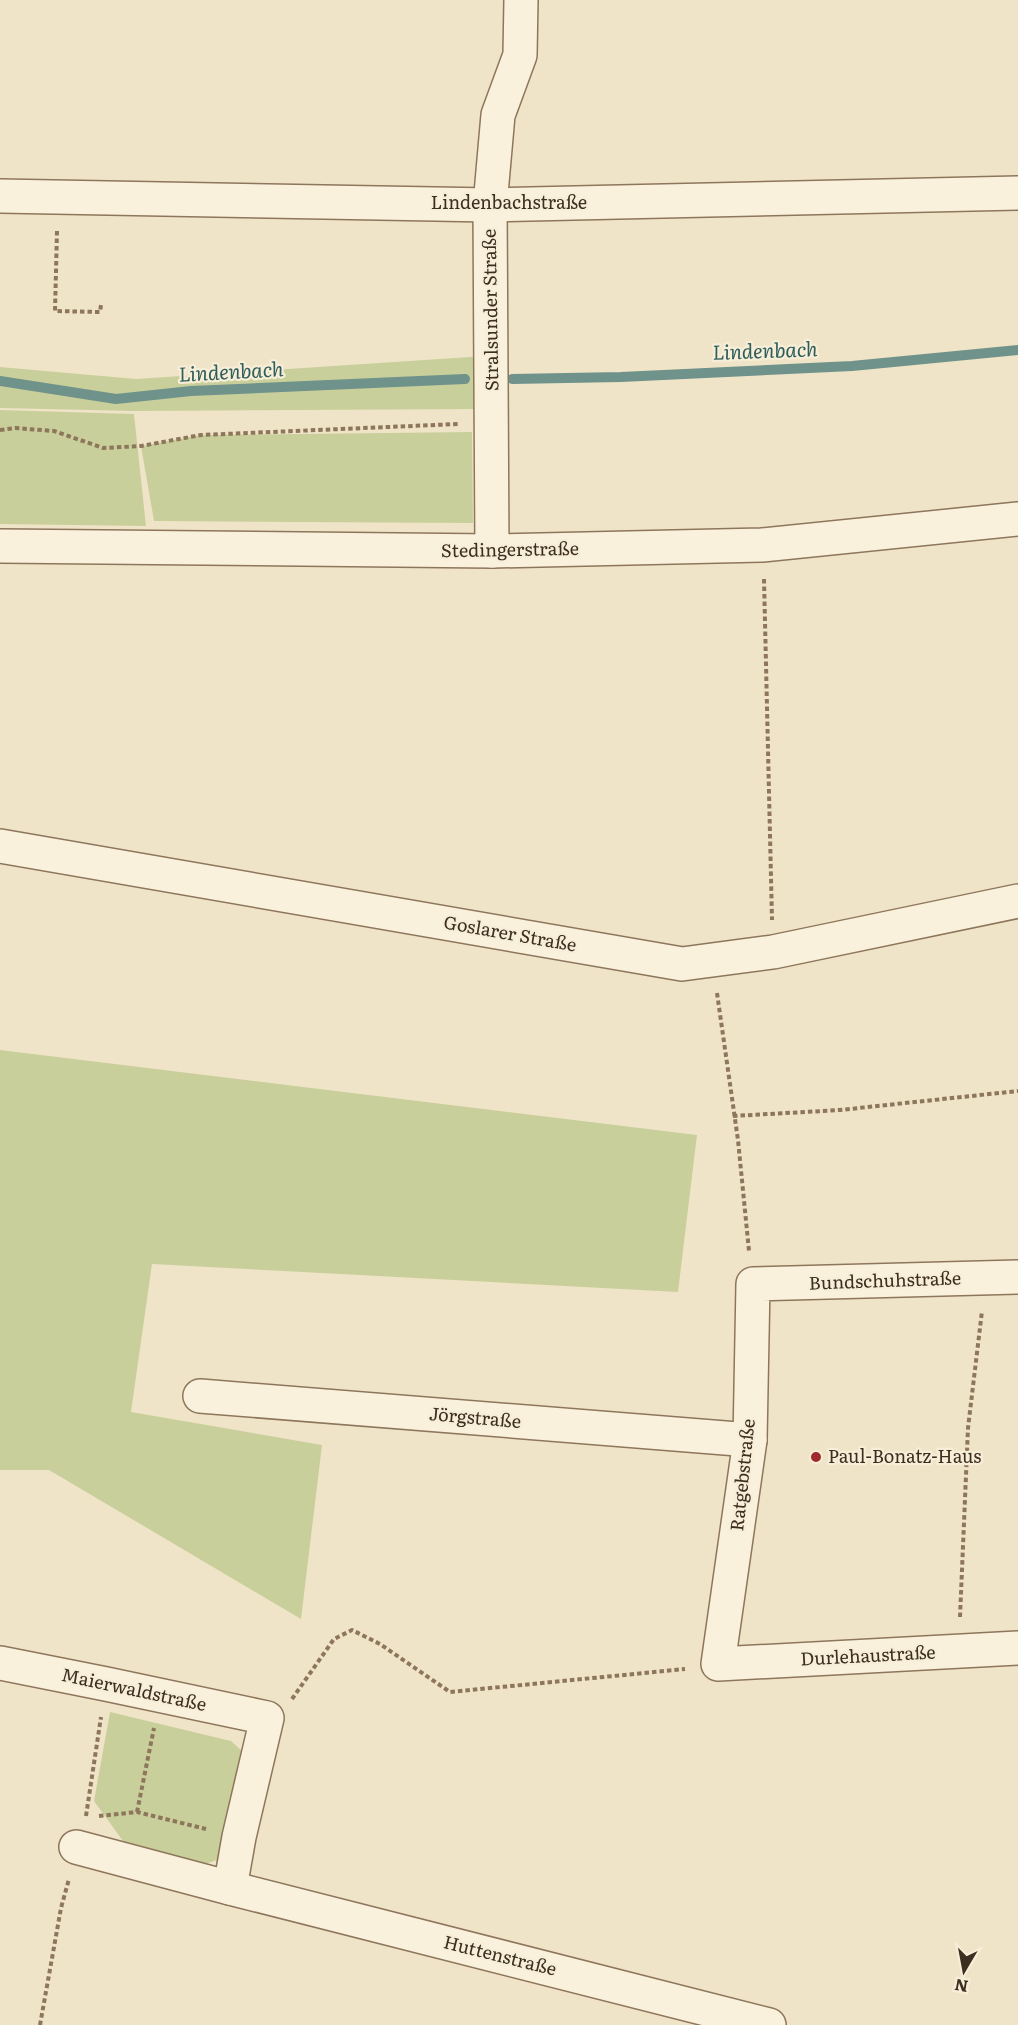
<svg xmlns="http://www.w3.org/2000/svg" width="1018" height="2025" font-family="Literata,serif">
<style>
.green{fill:#c9cf9b}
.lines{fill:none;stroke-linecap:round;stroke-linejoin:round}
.stream{stroke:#6f938a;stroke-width:10}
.minor-casing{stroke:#8d765c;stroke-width:36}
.path{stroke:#8d765c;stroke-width:4;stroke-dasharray:4.5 3;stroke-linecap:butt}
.minor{stroke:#faf1dc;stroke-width:33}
.poi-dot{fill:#9e2a2b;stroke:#f7eed8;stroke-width:2}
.labels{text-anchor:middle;stroke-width:4.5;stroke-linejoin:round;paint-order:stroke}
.street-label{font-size:18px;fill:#3d2e20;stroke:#f7eed8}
.poi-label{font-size:18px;fill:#3d2e20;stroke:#f7eed8;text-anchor:start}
.water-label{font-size:20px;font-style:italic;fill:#2f5d5a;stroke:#f7eed8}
</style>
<rect width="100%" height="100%" fill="#f0e4c8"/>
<g class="green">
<path d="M 485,356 L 482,409 L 133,411 L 0,408 L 0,367 L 136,379 Z"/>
<path d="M 0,410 L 134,414 L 146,526 L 0,524 Z"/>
<path d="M 472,432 L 473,523 L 154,521 L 141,446 L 201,435 Z"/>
<path d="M 0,1050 L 697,1135 L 678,1292 L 152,1264 L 131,1412 L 322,1445 L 301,1619 L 49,1470 L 0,1470 Z"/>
<path d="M 110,1712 L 231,1741 L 242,1751 L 242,1773 L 220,1859 L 193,1868 L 131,1852 L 94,1801 Z"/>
</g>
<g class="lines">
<g class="stream">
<path d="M 512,379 L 621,377 L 852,366 L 1018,350"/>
<path d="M 0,381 L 116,399 L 191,391 L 465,379"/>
</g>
<defs>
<g id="minor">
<path d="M 0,196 L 490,205 L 1018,193"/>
<path d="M 0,546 L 492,551 L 762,545 L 1018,519"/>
<path d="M 492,551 L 490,205 L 498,115 L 520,55 L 521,0"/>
<path d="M 0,846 L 682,964 L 773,952 L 1018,901"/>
<path d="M 1018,1277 L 753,1284 L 750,1440 L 718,1664 L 1018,1648"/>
<path d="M 200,1396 L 750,1440"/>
<path d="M 0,1663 L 106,1684 L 267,1718 L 239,1837 L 230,1888"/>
<path d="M 76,1847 L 230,1888 L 769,2025"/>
</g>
</defs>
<use href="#minor" class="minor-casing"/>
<g class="path">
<path d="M 57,231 L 55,311 L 100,312 L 101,305"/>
<path d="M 0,430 L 15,428 L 54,431 L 103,448 L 141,446 L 201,435 L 458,424"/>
<path d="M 764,579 L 772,920"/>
<path d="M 717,993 L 738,1140 L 749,1251"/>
<path d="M 733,1116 L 840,1110 L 1018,1091"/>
<path d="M 960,1617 L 968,1428 L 982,1311"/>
<path d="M 292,1699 L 334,1639 L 352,1630 L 380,1644 L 450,1692 L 685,1669"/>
<path d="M 137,1812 L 154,1728"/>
<path d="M 86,1816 L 101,1717"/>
<path d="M 99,1816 L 137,1812 L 206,1829"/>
<path d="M 40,2025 L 61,1908 L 69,1879"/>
</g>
<use href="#minor" class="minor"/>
</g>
<circle class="poi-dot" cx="816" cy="1457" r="6"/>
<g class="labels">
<g class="street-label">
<text x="509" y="209">Lindenbachstraße</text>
<text transform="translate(491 310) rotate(-91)" y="6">Stralsunder Straße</text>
<text transform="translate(510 550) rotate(-1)" y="6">Stedingerstraße</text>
<text transform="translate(510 934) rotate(10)" y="6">Goslarer Straße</text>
<text transform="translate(885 1281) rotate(-2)" y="6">Bundschuhstraße</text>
<text transform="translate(475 1418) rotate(5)" y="6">Jörgstraße</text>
<text transform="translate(743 1475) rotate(-84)" y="6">Ratgebstraße</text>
<text transform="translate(868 1656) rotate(-3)" y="6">Durlehaustraße</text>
<text transform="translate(134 1690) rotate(12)" y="6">Maierwaldstraße</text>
<text transform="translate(500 1956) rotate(14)" y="6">Huttenstraße</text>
</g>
<g class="poi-label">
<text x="828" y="1463">Paul-Bonatz-Haus</text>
</g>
<g class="water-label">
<text transform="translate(765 351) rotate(-2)" y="7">Lindenbach</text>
<text transform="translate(231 372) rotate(-3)" y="7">Lindenbach</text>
</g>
</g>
<g transform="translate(964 1971) rotate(190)" stroke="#f7eed8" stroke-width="4.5" paint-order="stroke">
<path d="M0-4.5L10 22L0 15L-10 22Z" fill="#3d2e20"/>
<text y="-9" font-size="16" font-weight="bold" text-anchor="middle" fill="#3d2e20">N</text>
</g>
</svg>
